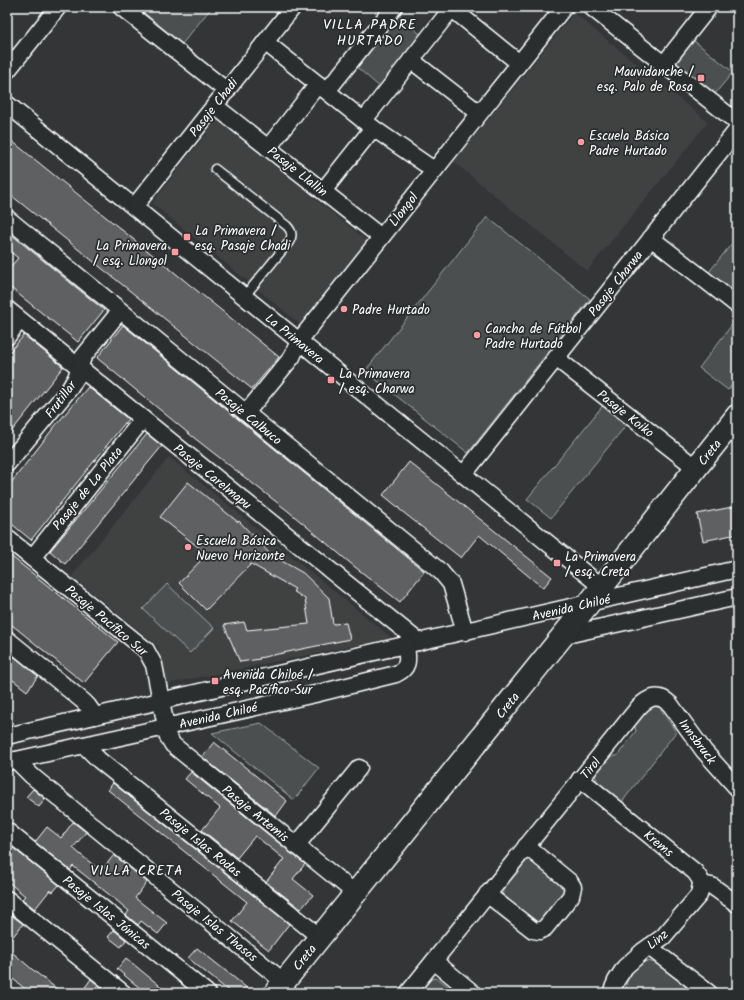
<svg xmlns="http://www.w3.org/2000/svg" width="744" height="1000" font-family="Kalam,sans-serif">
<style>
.built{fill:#404243}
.green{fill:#4c4f50;stroke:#a6a7a8}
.building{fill:#5f6162;stroke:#fff}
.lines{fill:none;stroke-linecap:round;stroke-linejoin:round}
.lane-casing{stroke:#fff;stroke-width:11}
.street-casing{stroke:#fff;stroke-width:19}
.secondary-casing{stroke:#fff;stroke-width:25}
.lane{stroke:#2a2d2e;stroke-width:8}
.street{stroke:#2a2d2e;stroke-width:16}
.secondary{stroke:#2a2d2e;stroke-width:22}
.poi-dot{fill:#ff9aa2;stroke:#2a2d2e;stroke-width:1.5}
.labels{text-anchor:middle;stroke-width:3.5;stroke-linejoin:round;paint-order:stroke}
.poi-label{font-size:13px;fill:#fff;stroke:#2a2d2e;text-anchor:start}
.street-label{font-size:13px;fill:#fff;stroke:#2a2d2e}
.neighbourhood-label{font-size:14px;letter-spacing:1px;fill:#fff;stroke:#2a2d2e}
</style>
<rect width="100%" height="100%" fill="#333536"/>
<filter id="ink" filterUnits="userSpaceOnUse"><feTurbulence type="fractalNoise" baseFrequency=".025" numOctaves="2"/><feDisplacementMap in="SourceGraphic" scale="8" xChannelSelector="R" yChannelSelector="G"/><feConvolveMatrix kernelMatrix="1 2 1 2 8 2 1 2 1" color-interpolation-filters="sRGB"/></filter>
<g filter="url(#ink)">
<g class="built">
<path d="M 574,13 L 708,122 L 587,271 L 454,162 Z"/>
<path d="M 217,120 L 367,241 L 305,328 L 152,203 Z"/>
<path d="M 169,457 L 392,638 L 166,684 L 158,646 L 72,576 Z"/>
</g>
<g class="green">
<path d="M 137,7 L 212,7 L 182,44 Z"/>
<path d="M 395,12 L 426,39 L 382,89 L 352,63 Z"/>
<path d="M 693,40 L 733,72 L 714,95 L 673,64 Z"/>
<path d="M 487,217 L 590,299 L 468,453 L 365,371 Z"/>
<path d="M 737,237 L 737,285 L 733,291 L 709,272 Z"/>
<path d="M 737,318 L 737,378 L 728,390 L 699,368 Z"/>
<path d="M 604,404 L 627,424 L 551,518 L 527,499 Z"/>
<path d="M 167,584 L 214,628 L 190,653 L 143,609 Z"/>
<path d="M 651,706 L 658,707 L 661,709 L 676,732 L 622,802 L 597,782 L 595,773 L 608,756 L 617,756 L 636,731 L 634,723 Z"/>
<path d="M 261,723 L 319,768 L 294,800 L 212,733 Z"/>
<path d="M 529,859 L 534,860 L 568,890 L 538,924 L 502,896 C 502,886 520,865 529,859 Z"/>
<path d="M 648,961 C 663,964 677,978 688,987 L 686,991 L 688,993 L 627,993 C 623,979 635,964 648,961 Z"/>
<path d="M 434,978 L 440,980 L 457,993 L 426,993 L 424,986 L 429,980 Z"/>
</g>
<g class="building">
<path d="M 7,137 L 279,357 L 252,389 L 7,192 Z"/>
<path d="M 7,231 L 104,310 L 78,342 L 7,285 L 7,271 L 18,258 L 7,249 Z"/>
<path d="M 123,325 L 424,571 L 424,572 L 400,602 L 355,567 L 288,511 L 193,437 L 97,358 Z"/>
<path d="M 24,335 L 63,367 L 7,437 L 7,355 Z"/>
<path d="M 88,387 L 128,419 L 31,540 L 7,520 L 7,488 L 55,426 Z"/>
<path d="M 147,434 L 162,446 L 65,564 L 50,551 Z"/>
<path d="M 409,462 L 552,577 L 543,588 L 479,535 L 461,558 L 399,509 L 399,508 L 383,495 Z"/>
<path d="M 188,482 L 238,522 L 239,521 L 271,555 L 303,573 L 329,598 L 333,624 L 346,623 L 350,639 L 259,658 L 260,659 L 240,662 L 224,625 L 244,622 L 247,630 L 309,624 L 305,599 L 293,591 L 295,589 L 251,564 L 206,610 L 179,583 L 207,554 L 160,517 Z"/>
<path d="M 737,506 L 737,534 L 703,541 L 697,514 Z"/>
<path d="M 7,553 L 118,642 L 84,683 L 7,621 Z"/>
<path d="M 7,651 L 38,676 L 27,691 L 13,680 L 7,687 Z"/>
<path d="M 214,742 L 287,801 L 276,816 L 202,757 Z"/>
<path d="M 191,772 L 305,864 L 293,879 L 313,895 L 301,909 L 266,882 L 284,859 L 258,838 L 255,836 L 237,858 L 202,830 L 220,808 L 185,779 Z"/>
<path d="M 113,783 L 289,924 L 269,950 L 232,921 L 247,902 L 108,790 Z"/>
<path d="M 33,789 L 45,799 L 39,807 L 26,797 Z"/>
<path d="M 73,822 L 86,832 L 73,848 L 81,855 L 101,871 L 114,855 L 147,882 L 135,898 L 167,923 L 158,934 L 141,921 L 138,925 L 126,915 L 129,911 L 116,900 L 73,866 L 70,870 L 35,842 L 47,827 L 61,838 Z"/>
<path d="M 7,843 L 59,885 L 53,892 L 50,890 L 35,909 L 22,899 L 25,896 L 7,881 Z"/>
<path d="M 10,914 L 23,924 L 7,944 L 7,918 Z"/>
<path d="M 114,930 L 126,940 L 121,947 L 108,937 Z"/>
<path d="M 7,948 L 33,970 L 62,993 L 30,993 L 7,974 Z"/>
<path d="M 197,948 L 231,975 L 253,993 L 231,993 L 188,958 Z"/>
<path d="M 126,958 L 149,977 L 169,993 L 146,993 L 130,980 L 117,969 Z"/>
<path d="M 91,979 L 104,990 L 102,993 L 81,993 Z"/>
</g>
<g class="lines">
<defs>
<path id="lane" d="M 215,169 L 287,226 C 292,231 293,236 289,242 L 244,297"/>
<g id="street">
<path d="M 121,7 L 227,91"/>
<path d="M 450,7 L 519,63"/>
<path d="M 591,7 L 737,122"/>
<path d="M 265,42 L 373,128 L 434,170"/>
<path d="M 411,60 L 479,113"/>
<path d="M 664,64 L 709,7"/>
<path d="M 7,71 L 58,7"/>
<path d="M 327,91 L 394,7"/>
<path d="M 7,104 L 602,587"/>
<path d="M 215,106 L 381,237"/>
<path d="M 364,120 L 452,8"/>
<path d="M 268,148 L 318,84"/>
<path d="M 323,191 L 373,128"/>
<path d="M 134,207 L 293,7"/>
<path d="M 7,218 L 441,572 L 451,584 L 465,632"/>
<path d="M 651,238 L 737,305"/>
<path d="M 7,309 L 419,642"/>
<path d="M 7,337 L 20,320"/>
<path d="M 556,358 L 696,468"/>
<path d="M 246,413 L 292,357 L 299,341 L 564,7"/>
<path d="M 7,464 L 70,388 L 76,378 L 83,357 L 120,311"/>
<path d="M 464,474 L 737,130"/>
<path d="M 7,538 L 146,650 L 154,665 L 168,737 L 173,745 L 355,893"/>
<path d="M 32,558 L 143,419"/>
<path d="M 562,636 L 737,597"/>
<path d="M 7,639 L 83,701 L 88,706 L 95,716"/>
<path d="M 7,736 L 737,569"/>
<path d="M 84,745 L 99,760 L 320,937"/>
<path d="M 16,760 L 32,776 L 284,982"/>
<path d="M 7,762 L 315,694 L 396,674 C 411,667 407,658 406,645"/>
<path d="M 580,779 L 695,872 L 700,879 L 701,884 L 699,895 L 663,937 L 643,951 L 625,967 L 616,981 L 611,993"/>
<path d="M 7,831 L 207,993"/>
<path d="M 296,846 L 359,768"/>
<path d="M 701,884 L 712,886 L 737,904"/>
<path d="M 487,894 L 533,930 L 539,931 L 545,928 L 571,896 L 573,887 L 570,882 L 526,846"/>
<path d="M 7,899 L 123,993"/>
<path d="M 649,947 L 709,993"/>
<path d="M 434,961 L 473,993"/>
<path d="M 408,993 L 638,708 C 648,697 659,693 670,704 L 704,751 L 737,788"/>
</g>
<path id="secondary" d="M 275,993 L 602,587 L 737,416"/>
</defs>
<use href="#lane" class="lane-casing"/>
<use href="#street" class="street-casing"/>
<use href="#secondary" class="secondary-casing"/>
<use href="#lane" class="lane"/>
<use href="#street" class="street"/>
<use href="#secondary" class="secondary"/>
</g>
</g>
<g class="poi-dot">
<rect x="697" y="74" width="8" height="8" rx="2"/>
<circle cx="581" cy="142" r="4"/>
<rect x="183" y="233" width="8" height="8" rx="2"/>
<rect x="171" y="248" width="8" height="8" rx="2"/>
<circle cx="344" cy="309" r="4"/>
<circle cx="477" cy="335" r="4"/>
<rect x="327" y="376" width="8" height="8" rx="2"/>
<circle cx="188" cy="547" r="4"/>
<rect x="553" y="559" width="8" height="8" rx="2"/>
<rect x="211" y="677" width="8" height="8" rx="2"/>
</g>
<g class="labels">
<g class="poi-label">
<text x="693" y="76" text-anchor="end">Mauvidanche /<tspan x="693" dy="15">esq. Palo de Rosa</tspan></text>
<text x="589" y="140">Escuela Básica<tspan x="589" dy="15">Padre Hurtado</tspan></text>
<text x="195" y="235">La Primavera /<tspan x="195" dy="15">esq. Pasaje Chadi</tspan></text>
<text x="167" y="250" text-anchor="end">La Primavera<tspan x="167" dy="15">/ esq. Llongol</tspan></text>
<text x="352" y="314">Padre Hurtado</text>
<text x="485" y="333">Cancha de Fútbol<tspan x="485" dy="15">Padre Hurtado</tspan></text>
<text x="339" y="378">La Primavera<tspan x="339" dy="15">/ esq. Charwa</tspan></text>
<text x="196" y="545">Escuela Básica<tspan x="196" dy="15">Nuevo Horizonte</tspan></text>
<text x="565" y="561">La Primavera<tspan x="565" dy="15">/ esq. Creta</tspan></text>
<text x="223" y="679">Avenida Chiloé /<tspan x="223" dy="15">esq. Pacífico Sur</tspan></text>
</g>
<g class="street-label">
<text transform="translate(213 107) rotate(-52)" y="5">Pasaje Chadi</text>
<text transform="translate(298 171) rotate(38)" y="5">Pasaje Llallin</text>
<text transform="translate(403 209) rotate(-52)" y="5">Llongol</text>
<text transform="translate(615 283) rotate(-52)" y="5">Pasaje Charwa</text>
<text transform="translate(295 338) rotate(39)" y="5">La Primavera</text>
<text transform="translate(60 399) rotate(-53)" y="5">Frutillar</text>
<text transform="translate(626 413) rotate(38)" y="5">Pasaje Koiko</text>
<text transform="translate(249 416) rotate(39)" y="5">Pasaje Calbuco</text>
<text transform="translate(709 452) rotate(-52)" y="5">Creta</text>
<text transform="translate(213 476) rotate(39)" y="5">Pasaje Carelmapu</text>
<text transform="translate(87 488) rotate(-51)" y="5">Pasaje de La Plata</text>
<text transform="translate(571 607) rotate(-13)" y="5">Avenida Chiloé</text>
<text transform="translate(107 620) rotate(40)" y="5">Pasaje Pacífico Sur</text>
<text transform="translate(507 705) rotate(-51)" y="5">Creta</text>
<text transform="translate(218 715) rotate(-13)" y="5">Avenida Chiloé</text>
<text transform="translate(698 741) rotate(53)" y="5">Innsbruck</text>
<text transform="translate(590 768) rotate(-51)" y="5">Tirol</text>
<text transform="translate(256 813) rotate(39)" y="5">Pasaje Artemis</text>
<text transform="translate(201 842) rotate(39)" y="5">Pasaje Islas Rodas</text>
<text transform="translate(659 843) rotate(39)" y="5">Krems</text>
<text transform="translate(107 912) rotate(39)" y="5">Pasaje Islas Jónicas</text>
<text transform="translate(215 925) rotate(39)" y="5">Pasaje Islas Thasos</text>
<text transform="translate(657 939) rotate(-39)" y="5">Linz</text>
<text transform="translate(304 957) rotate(-51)" y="5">Creta</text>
</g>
<g class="neighbourhood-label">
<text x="370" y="29">VILLA PADRE<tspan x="370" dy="16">HURTADO</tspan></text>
<text x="137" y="875">VILLA CRETA</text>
</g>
</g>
<rect width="744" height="1000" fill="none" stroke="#2a2d2e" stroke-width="24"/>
<rect x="12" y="12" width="720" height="976" fill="none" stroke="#fff" stroke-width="1.5" filter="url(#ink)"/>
</svg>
